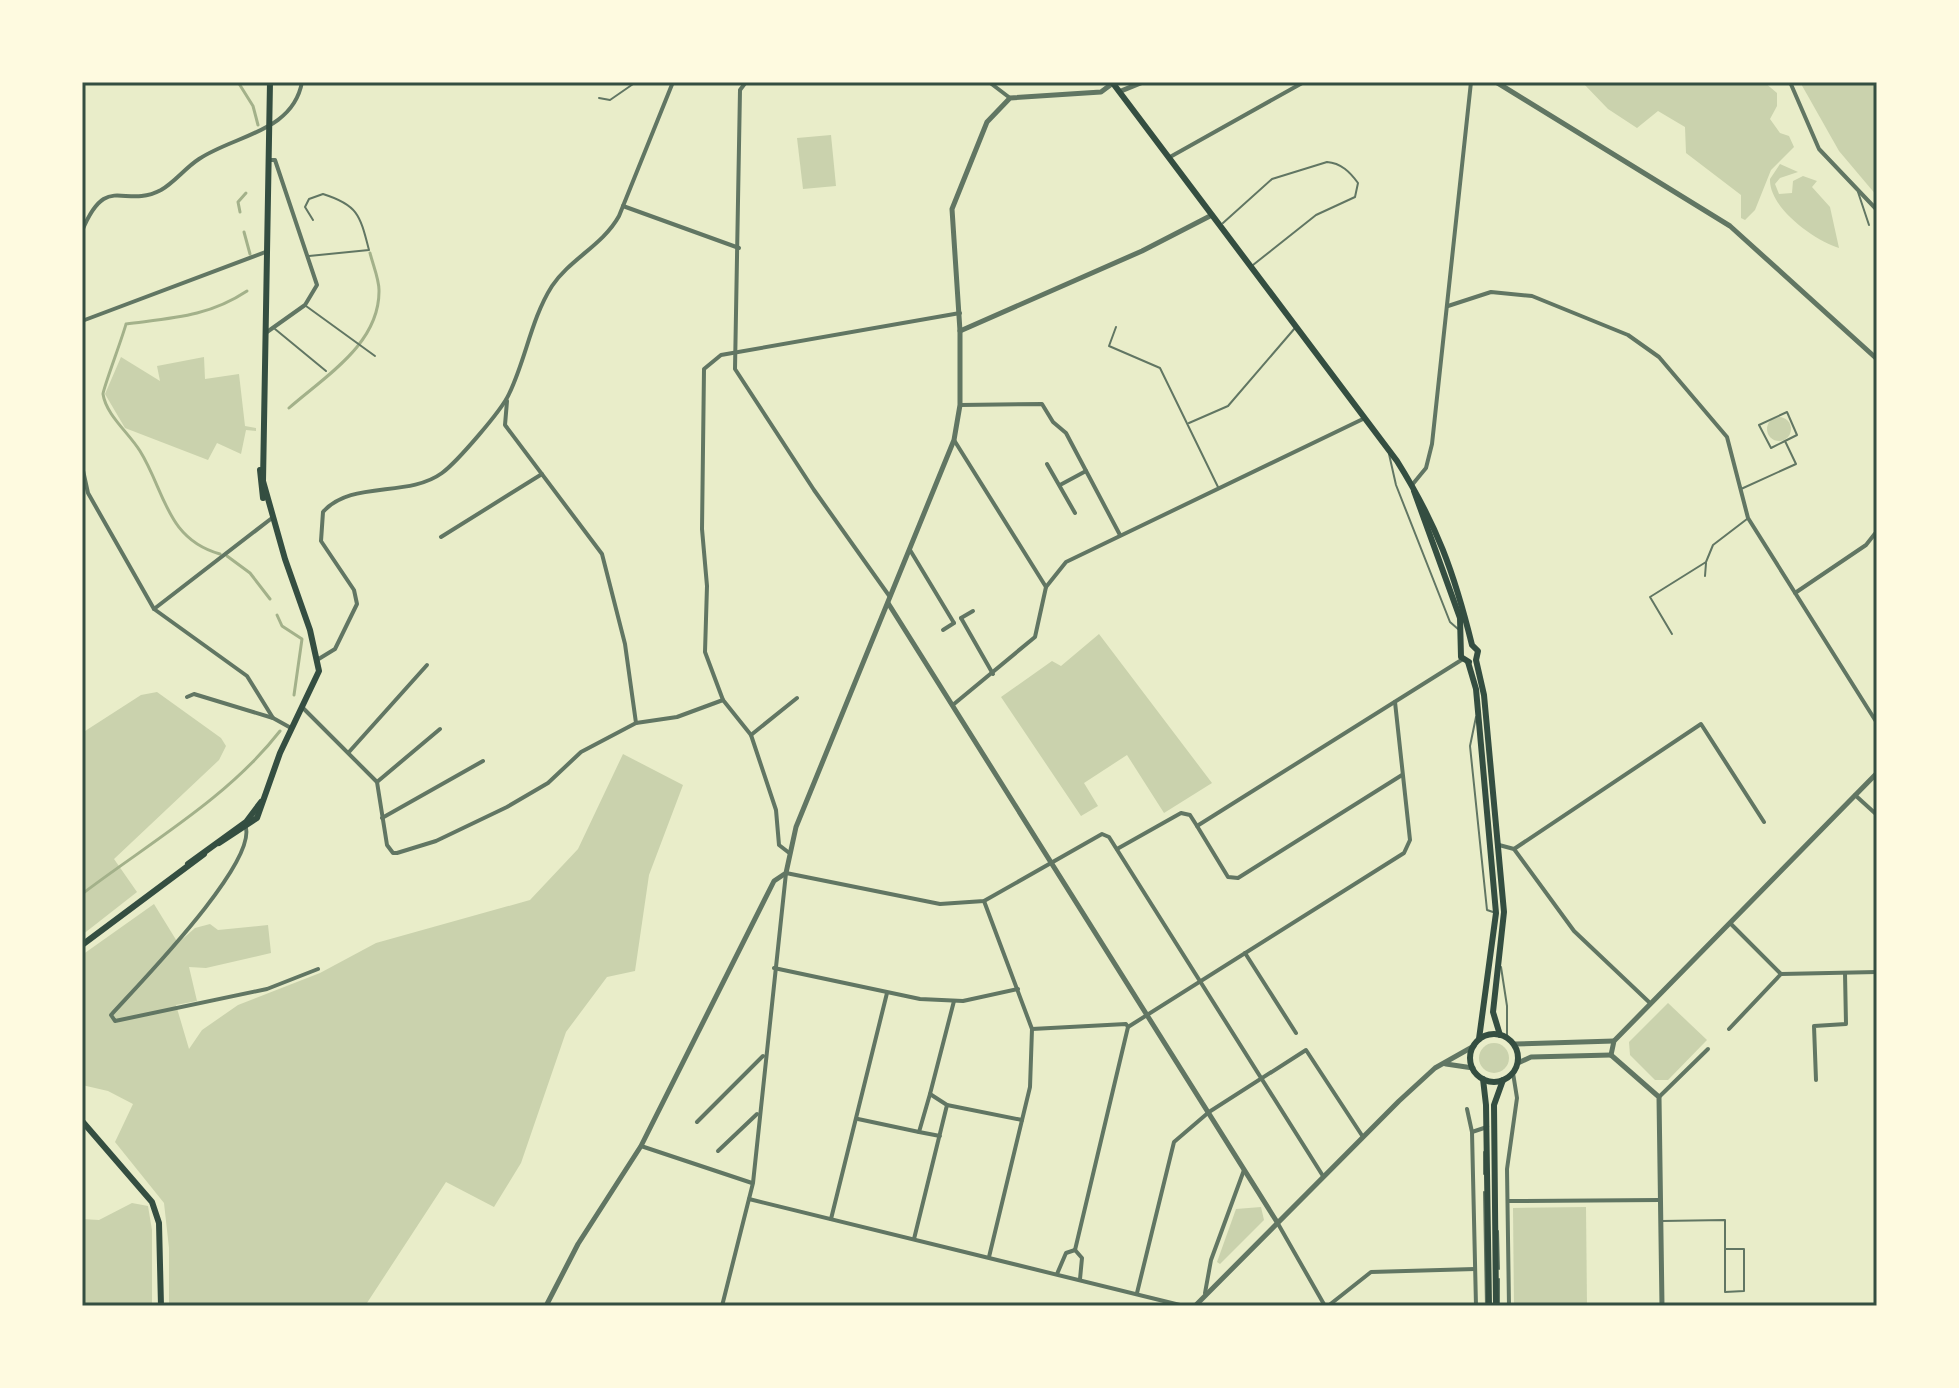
<svg xmlns="http://www.w3.org/2000/svg" width="1959" height="1388" font-family="'Archivo Narrow',sans-serif">
<style>
.green{fill:#cad2ad}
.lines{fill:none;stroke-linecap:round;stroke-linejoin:round}
.stream{stroke:#a3b18a;stroke-width:3}
.service{stroke:#617663;stroke-width:2}
.minor{stroke:#617663;stroke-width:4}
.tertiary{stroke:#617663;stroke-width:5}
.secondary{stroke:#344e41;stroke-width:6}
.neatline{fill:none;stroke:#344e41;stroke-width:3}
</style>
<rect width="100%" height="100%" fill="#e9edc9"/>
<g class="green">
<path d="M 1582,82 L 1764,82 L 1777,93 L 1777,106 L 1770,119 L 1780,133 L 1789,136 L 1794,147 L 1771,170 L 1755,210 L 1745,220 L 1741,218 L 1741,195 L 1686,153 L 1685,127 L 1658,111 L 1637,128 L 1608,109 Z"/>
<path d="M 1800,82 L 1877,82 L 1877,196 L 1839,151 Z"/>
<path d="M 831,135 L 836,186 L 803,189 L 797,138 Z"/>
<path d="M 1780,164 L 1798,172 L 1780,178 L 1775,184 L 1779,194 L 1792,193 L 1793,181 L 1803,176 L 1817,181 L 1812,187 L 1830,207 L 1839,248 C 1814,240 1769,208 1770,179 Z"/>
<path d="M 121,357 L 160,381 L 157,366 L 204,357 L 205,379 L 239,374 L 245,426 L 256,428 L 256,431 L 246,430 L 241,454 L 217,443 L 208,460 L 125,428 L 105,394 Z"/>
<circle cx="1779" cy="429" r="12"/>
<path d="M 1099,634 L 1212,783 L 1164,813 L 1127,755 L 1084,783 L 1098,806 L 1081,816 L 1001,697 L 1052,661 L 1061,666 Z"/>
<path d="M 157,692 L 221,738 L 226,746 L 219,760 L 114,859 L 137,892 L 82,935 L 82,733 L 141,695 Z"/>
<path d="M 623,754 L 683,785 L 649,875 L 635,971 L 607,977 L 566,1032 L 521,1163 L 494,1207 L 446,1182 L 365,1306 L 169,1306 L 169,1248 L 164,1203 L 115,1142 L 133,1104 L 108,1091 L 82,1085 L 82,955 L 154,904 L 178,943 L 195,928 L 210,924 L 218,930 L 268,925 L 271,953 L 206,968 L 189,967 L 197,1001 L 176,1005 L 189,1049 L 202,1030 L 238,1005 L 320,973 L 376,943 L 530,900 L 578,849 Z"/>
<path d="M 1668,1003 L 1707,1040 L 1668,1080 L 1655,1080 L 1630,1055 L 1629,1042 Z"/>
<circle cx="1494" cy="1058" r="15"/>
<path d="M 132,1203 L 148,1206 L 152,1230 L 152,1306 L 82,1306 L 82,1219 L 99,1220 Z"/>
<path d="M 1261,1207 L 1264,1220 L 1220,1264 L 1217,1262 L 1236,1209 Z"/>
<path d="M 1586,1207 L 1587,1306 L 1514,1306 L 1513,1208 Z"/>
</g>
<g class="lines">
<g class="stream">
<path d="M 238,82 L 253,106 L 258,125"/>
<path d="M 240,212 L 238,202 L 246,193"/>
<path d="M 244,232 L 250,254"/>
<path d="M 289,408 C 324,377 380,344 379,290 C 379,279 373,265 370,253"/>
<path d="M 220,554 C 166,539 165,491 140,451 C 129,433 106,415 103,394 C 103,389 123,336 126,324 C 171,318 208,317 247,291"/>
<path d="M 227,556 L 250,573 L 270,599"/>
<path d="M 277,615 L 282,626 L 302,639 L 294,695"/>
<path d="M 82,894 C 149,843 228,798 280,731"/>
</g>
<g class="service">
<path d="M 599,98 L 610,100 L 636,82"/>
<path d="M 1858,192 L 1869,225"/>
<path d="M 1223,223 L 1272,179 L 1327,162 C 1341,163 1350,172 1358,183 L 1355,197 L 1316,215 L 1253,265"/>
<path d="M 309,256 L 369,250 C 360,215 358,205 323,194 L 309,199 L 305,207 L 313,220"/>
<path d="M 306,306 L 375,356"/>
<path d="M 1116,327 L 1109,346 L 1160,368 L 1218,487"/>
<path d="M 275,329 L 326,371"/>
<path d="M 1189,423 L 1228,406 L 1295,328"/>
<path d="M 1389,454 L 1396,485 L 1450,622 L 1458,629"/>
<path d="M 1741,489 L 1796,464 L 1785,441 L 1771,448 L 1759,425 L 1787,412 L 1797,435 L 1785,441"/>
<path d="M 1705,576 L 1706,563"/>
<path d="M 1672,634 L 1650,597 L 1706,562 L 1713,545 L 1747,519"/>
<path d="M 1476,717 L 1470,746 L 1487,910 L 1493,912"/>
<path d="M 1501,967 L 1507,1006 L 1507,1037"/>
<path d="M 1484,1152 L 1484,1174"/>
<path d="M 1484,1192 L 1486,1306"/>
<path d="M 1662,1221 L 1725,1220 L 1725,1292 L 1744,1291 L 1744,1249 L 1725,1249"/>
<path d="M 1498,1231 L 1499,1269"/>
<path d="M 1499,1279 L 1499,1306"/>
</g>
<g class="minor">
<path d="M 746,82 L 740,90 L 735,369 L 814,490 L 890,597"/>
<path d="M 989,82 L 1010,98"/>
<path d="M 1790,82 L 1819,149 L 1877,210"/>
<path d="M 1170,157 L 1304,82"/>
<path d="M 623,206 L 739,248"/>
<path d="M 82,231 C 107,171 123,210 161,190 C 175,182 185,168 199,159 C 235,135 293,132 302,82"/>
<path d="M 1448,306 L 1491,292 L 1532,296 L 1628,335 L 1659,357 L 1727,437 L 1748,518 L 1877,723"/>
<path d="M 82,321 L 268,251"/>
<path d="M 267,332 L 305,305 L 317,285 L 275,160 L 271,160"/>
<path d="M 507,401 L 505,425 L 602,554 L 625,644 L 636,723"/>
<path d="M 960,405 L 1042,404 L 1053,422 L 1066,433 L 1120,535"/>
<path d="M 954,440 L 1046,587"/>
<path d="M 1047,464 L 1075,513"/>
<path d="M 82,466 L 88,493 L 154,609 L 247,676 L 273,718 L 291,728"/>
<path d="M 1060,485 L 1086,471"/>
<path d="M 1412,485 L 1426,468 L 1432,444 L 1471,82"/>
<path d="M 441,537 L 542,474"/>
<path d="M 910,550 L 954,623"/>
<path d="M 1795,593 L 1866,545 L 1877,531"/>
<path d="M 154,609 L 272,518"/>
<path d="M 961,618 L 993,674"/>
<path d="M 961,618 L 973,611"/>
<path d="M 943,630 L 954,623"/>
<path d="M 317,660 L 335,649 L 357,604 L 354,590 L 321,541 L 323,512 C 351,480 408,498 442,473 C 457,462 502,410 509,394 C 526,359 531,319 552,286 C 570,259 603,245 619,216 L 673,82"/>
<path d="M 187,697 L 194,694 L 273,718"/>
<path d="M 954,704 L 1035,637 L 1046,587 L 1066,562 L 1365,418"/>
<path d="M 302,707 L 377,782 L 387,845 L 393,853 L 397,853 L 436,841 L 507,807 L 548,783 L 581,752 L 636,723 L 677,717 L 723,700"/>
<path d="M 751,735 L 797,698"/>
<path d="M 349,752 L 427,665"/>
<path d="M 377,782 L 440,729"/>
<path d="M 1855,795 L 1877,815"/>
<path d="M 382,818 L 483,761"/>
<path d="M 245,825 C 261,860 137,986 111,1015 L 115,1021 L 267,989 L 318,969"/>
<path d="M 1197,826 L 1228,877 L 1238,878 L 1402,775"/>
<path d="M 1499,845 L 1514,849 L 1574,931 L 1650,1003"/>
<path d="M 1117,849 L 1181,813 L 1190,815 L 1197,826 L 1463,659"/>
<path d="M 1514,849 L 1701,724 L 1764,822"/>
<path d="M 788,852 L 779,845 L 776,810 L 751,735 L 723,700 L 705,652 L 707,586 L 702,529 L 704,369 L 721,355 L 960,313"/>
<path d="M 984,901 L 1032,1029 L 1030,1087 L 989,1257"/>
<path d="M 1245,953 L 1296,1033"/>
<path d="M 774,968 L 920,999 L 963,1001 L 1018,989"/>
<path d="M 1781,974 L 1877,972"/>
<path d="M 1032,1029 L 1126,1024 L 1128,1027"/>
<path d="M 1729,1029 L 1781,974 L 1730,923"/>
<path d="M 1816,1080 L 1814,1026 L 1846,1024 L 1845,973"/>
<path d="M 930,1094 L 954,1001"/>
<path d="M 1659,1097 L 1708,1049"/>
<path d="M 947,1105 L 1022,1120"/>
<path d="M 1467,1109 L 1472,1132 L 1476,1306"/>
<path d="M 858,1119 L 919,1132"/>
<path d="M 697,1122 L 763,1056"/>
<path d="M 1472,1132 L 1487,1127"/>
<path d="M 641,1146 L 752,1183"/>
<path d="M 718,1151 L 757,1114"/>
<path d="M 749,1199 L 1184,1306"/>
<path d="M 1508,1201 L 1660,1200"/>
<path d="M 831,1219 L 887,993"/>
<path d="M 1277,1222 L 1325,1306"/>
<path d="M 914,1239 L 947,1105 L 930,1094 L 919,1132 L 940,1136"/>
<path d="M 1075,1250 L 1128,1027 L 1404,853 L 1410,840 L 1395,702"/>
<path d="M 1075,1250 L 1082,1258 L 1080,1279"/>
<path d="M 1057,1274 L 1066,1253 L 1075,1250"/>
<path d="M 1137,1293 L 1174,1142 L 1209,1112 L 1306,1050 L 1363,1137"/>
<path d="M 1205,1293 L 1211,1260 L 1244,1170"/>
<path d="M 722,1306 L 753,1183 L 786,873 L 940,904 L 984,901 L 1102,834 L 1109,837 L 1323,1176"/>
<path d="M 1328,1306 L 1371,1272 L 1475,1269"/>
<path d="M 1509,1306 L 1507,1169 L 1517,1098 L 1513,1073"/>
</g>
<g class="tertiary">
<path d="M 1496,82 L 1730,226 L 1877,359"/>
<path d="M 1121,91 L 1143,82"/>
<path d="M 960,331 L 1142,251 L 1210,216"/>
<path d="M 888,603 L 1277,1222"/>
<path d="M 1514,1044 L 1614,1041"/>
<path d="M 1611,1055 L 1614,1041 L 1877,773"/>
<path d="M 1611,1055 L 1659,1097 L 1662,1306"/>
<path d="M 1518,1063 L 1531,1057 L 1611,1055"/>
<path d="M 1446,1064 L 1473,1068"/>
<path d="M 546,1306 L 578,1244 L 641,1146 L 774,881 L 786,873 L 796,827 L 954,440 L 960,405 L 960,331 L 952,209 L 987,122 L 1010,98 L 1101,92 L 1113,83"/>
<path d="M 1195,1306 L 1399,1101 L 1435,1068 L 1474,1046"/>
</g>
<g class="secondary">
<path d="M 1112,82 L 1397,461 C 1437,525 1454,572 1472,645 L 1478,651 L 1476,660 L 1484,695 L 1504,912 L 1493,1012 L 1500,1035"/>
<path d="M 260,470 L 263,498"/>
<path d="M 1414,491 L 1460,618 L 1461,657 L 1469,662"/>
<path d="M 1468,662 L 1476,689 L 1496,913 L 1479,1039"/>
<path d="M 219,843 L 257,818 L 280,753 L 319,671 L 310,630 L 285,559 L 263,481 L 270,82"/>
<path d="M 188,864 L 246,822 L 261,802"/>
<path d="M 82,945 L 204,854"/>
<circle cx="1494" cy="1058" r="24"/>
<path d="M 1483,1079 L 1486,1105 L 1489,1306"/>
<path d="M 82,1121 L 152,1202 L 159,1223 L 161,1306"/>
<path d="M 1496,1306 L 1494,1105 L 1503,1080"/>
</g>
</g>
<rect width="1959" height="1388" fill="none" stroke="#fefae0" stroke-width="168"/>
<rect x="84" y="84" width="1791" height="1220" class="neatline"/>
</svg>
